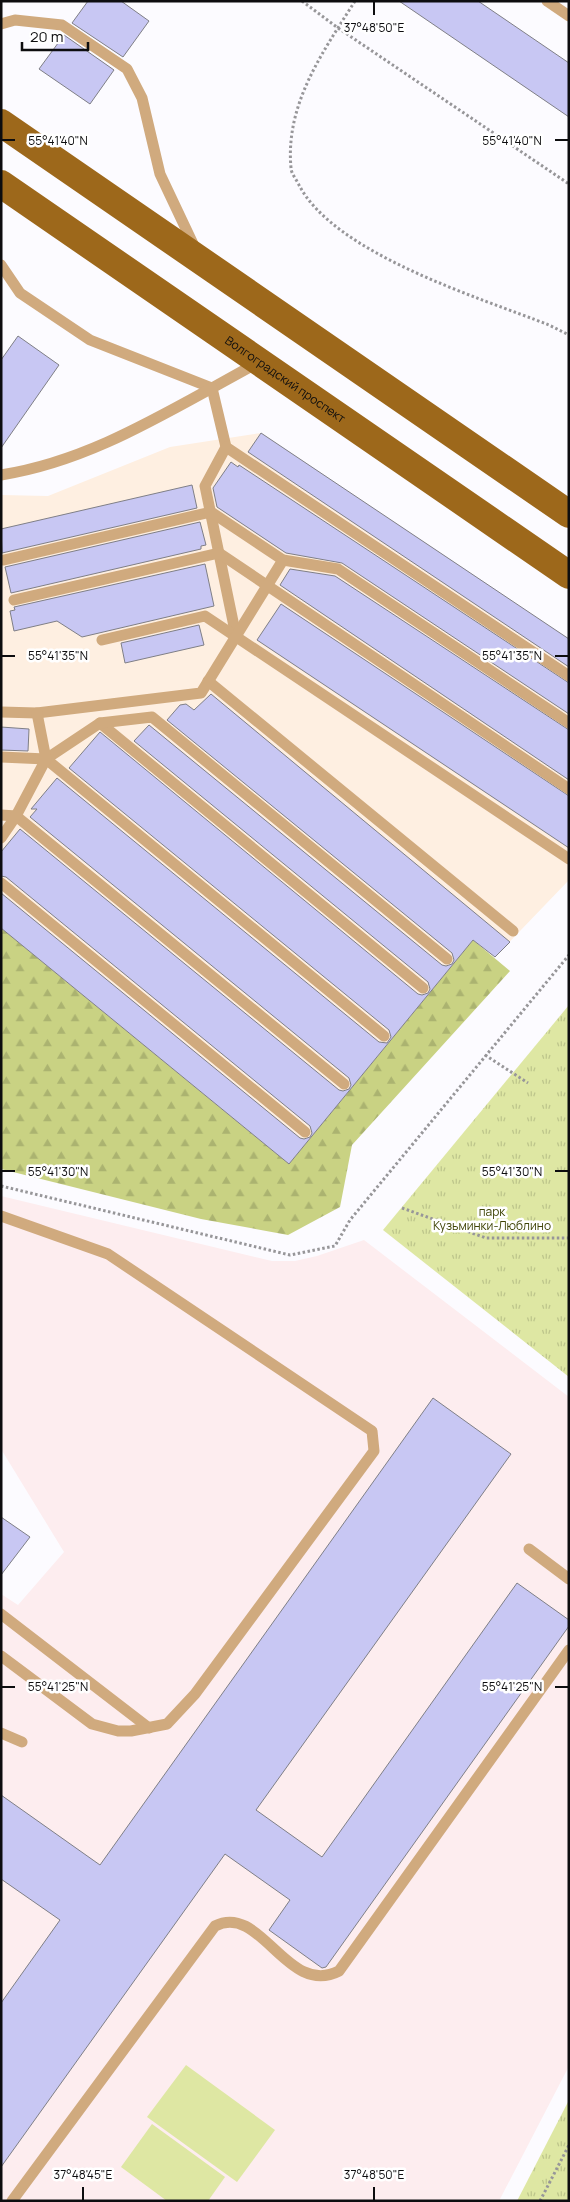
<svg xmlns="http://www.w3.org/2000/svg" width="570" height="2202" font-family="Manrope,sans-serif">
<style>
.industrial{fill:#feefe1}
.medical{fill:#fdedef}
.green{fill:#dee7a3}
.forest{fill:url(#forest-firs)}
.park{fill:url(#park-tufts)}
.building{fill:#c8c7f3;stroke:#7f7f86}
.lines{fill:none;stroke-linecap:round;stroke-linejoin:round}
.path{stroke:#979699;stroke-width:3;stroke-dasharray:2.5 2.5;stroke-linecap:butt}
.service{stroke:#d0aa7e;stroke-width:11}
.primary{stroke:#9d681b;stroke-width:28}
.ticks{fill:none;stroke:#0d0d0f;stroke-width:2}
.labels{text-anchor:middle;stroke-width:5;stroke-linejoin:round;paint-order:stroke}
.street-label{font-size:12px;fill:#0d0d0f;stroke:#fff}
.park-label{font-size:12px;fill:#3f4406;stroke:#fff}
.ticks-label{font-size:12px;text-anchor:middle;fill:#0d0d0f;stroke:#fff;stroke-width:5;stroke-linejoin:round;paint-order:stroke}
</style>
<defs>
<pattern id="forest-firs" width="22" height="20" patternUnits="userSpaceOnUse" patternTransform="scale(1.25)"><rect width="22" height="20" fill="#c9d283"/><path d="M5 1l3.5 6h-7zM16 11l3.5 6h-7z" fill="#abb370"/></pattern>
<pattern id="park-tufts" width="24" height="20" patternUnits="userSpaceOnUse" patternTransform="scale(1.25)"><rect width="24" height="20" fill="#dee7a3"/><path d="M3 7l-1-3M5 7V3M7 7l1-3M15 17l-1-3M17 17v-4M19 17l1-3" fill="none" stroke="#bdc58b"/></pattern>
</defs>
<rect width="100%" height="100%" fill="#fcfbff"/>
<path class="industrial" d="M 261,433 L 569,639 L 569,880 L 495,957 L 473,940 L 289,1164 L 1,928 L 1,495 L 48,496 L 170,447 Z"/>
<path class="medical" d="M 1,1196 L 272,1261 L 295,1261 L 317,1256 L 364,1240 L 569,1397 L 569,2066 L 499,2201 L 1,2201 L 1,1594 L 18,1605 L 64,1552 L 1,1449 Z"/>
<g class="green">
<path d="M 186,2065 L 275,2130 L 237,2182 L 147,2117 Z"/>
<path d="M 152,2124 L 225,2177 L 208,2201 L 167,2201 L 121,2167 Z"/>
</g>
<path class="forest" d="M 1,928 L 289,1164 L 473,940 L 510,971 L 352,1145 L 340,1207 L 288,1235 L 201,1219 L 1,1169 Z"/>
<g class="park">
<path d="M 569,1005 L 569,1377 L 383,1230 Z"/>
<path d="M 569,2100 L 569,2201 L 517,2201 Z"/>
</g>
<g class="building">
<path d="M 88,1 L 121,1 L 149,21 L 123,57 L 72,23 Z"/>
<path d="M 399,1 L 478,1 L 569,63 L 569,117 Z"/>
<path d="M 64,35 L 114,70 L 90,104 L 39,69 Z"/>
<path d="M 18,336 L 59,365 L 1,448 L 1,360 Z"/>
<path d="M 261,433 L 569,639 L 569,667 L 248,452 Z"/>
<path d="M 231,462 L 238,467 L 239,465 L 569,683 L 569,714 L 342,563 L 286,553 L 217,507 L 213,488 Z"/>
<path d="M 192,485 L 197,508 L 2,553 L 1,529 Z"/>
<path d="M 200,522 L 206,545 L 201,546 L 201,549 L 11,593 L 5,567 Z"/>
<path d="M 205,564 L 214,606 L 82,637 L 57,621 L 14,631 L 10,611 L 15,610 L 14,607 Z"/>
<path d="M 290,569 L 335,576 L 569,730 L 569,780 L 280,585 Z"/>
<path d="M 281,604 L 569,796 L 569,848 L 257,640 Z"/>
<path d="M 199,625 L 204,645 L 125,663 L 121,643 Z"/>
<path d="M 211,694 L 510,942 L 495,957 L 473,940 L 289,1164 L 1,928 L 1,893 L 300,1138 L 304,1139 L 310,1137 L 312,1133 L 310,1126 L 6,877 L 1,876 L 1,852 L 20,829 L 339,1090 L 343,1091 L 349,1089 L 351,1085 L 349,1078 L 30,817 L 37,809 L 31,809 L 57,778 L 379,1042 L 387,1043 L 391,1037 L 389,1030 L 69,768 L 100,732 L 418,994 L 422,995 L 428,993 L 430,989 L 428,982 L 134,741 L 149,725 L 442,965 L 446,966 L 452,964 L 454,960 L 452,953 L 167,720 L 180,705 L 186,704 L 194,710 Z"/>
<path d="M 1,727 L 29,729 L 28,751 L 1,750 Z"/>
<path d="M 433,1398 L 511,1454 L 256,1810 L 322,1857 L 517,1583 L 569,1620 L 569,1626 L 326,1967 L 322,1968 L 269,1930 L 290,1900 L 225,1854 L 1,2167 L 1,2003 L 60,1920 L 1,1879 L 1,1795 L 100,1865 Z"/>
<path d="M 1,1517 L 30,1537 L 1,1575 Z"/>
</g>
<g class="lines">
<g class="path">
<path d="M 302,1 L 338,28 L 569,184"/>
<path d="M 355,1 C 323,52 285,104 291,168 C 291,173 296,179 299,185 C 335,254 478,297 549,325 L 569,335"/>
<path d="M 485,1055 L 528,1083"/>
<path d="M 1,1186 L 290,1255 L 335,1246 L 350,1220 L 569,955"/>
<path d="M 402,1208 L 486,1238 L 569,1238"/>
<path d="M 540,2201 L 569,2145"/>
</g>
<g class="service">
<path d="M 547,1 L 569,16"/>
<path d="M 1,24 L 15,20 L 62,25 L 127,69 L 142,98 L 160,174 L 195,248"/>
<path d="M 1,265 L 20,293 L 90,340 L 212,388"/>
<path d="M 259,362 L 212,388 L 226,447 L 569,676"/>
<path d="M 226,447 L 205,486 L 236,636"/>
<path d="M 1,475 C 78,463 145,425 212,388"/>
<path d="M 4,560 L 211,512 L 283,560 L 338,569 L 569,723"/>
<path d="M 14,600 L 219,553 L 569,789"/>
<path d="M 102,640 L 205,616 L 569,859"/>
<path d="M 208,681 L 513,931"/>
<path d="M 1,712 L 37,713 L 201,693 L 283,560"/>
<path d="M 100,723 L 423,988"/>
<path d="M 1,757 L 46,759 L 384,1036"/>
<path d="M 46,759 L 100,723 L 152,717 L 447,959"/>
<path d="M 1,815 L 16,816 L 344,1084"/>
<path d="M 1,838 L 16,816 L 46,759 L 37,713"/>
<path d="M 1,883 L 305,1132"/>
<path d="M 1,1216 L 108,1254 L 372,1431 L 374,1451 L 195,1694 L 167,1724 L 131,1731 L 118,1731 L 92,1724 L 1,1656"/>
<path d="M 529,1549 L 569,1579"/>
<path d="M 1,1614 L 149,1728"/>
<path d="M 1,1733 L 22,1742"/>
<path d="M 12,2201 L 215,1926 C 261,1902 287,1998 339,1971 L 569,1650"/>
</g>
<g class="primary">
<path d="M 1,123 L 569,514"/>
<path id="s1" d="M 1,184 L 569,575"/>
</g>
</g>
<path class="ticks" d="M 374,2 L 374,15M 2,140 L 15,140M 555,140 L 568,140M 2,656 L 15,656M 555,656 L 568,656M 2,1171 L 15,1171M 555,1171 L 568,1171M 2,1687 L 15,1687M 555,1687 L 568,1687M 83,2187 L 83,2200M 374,2187 L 374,2200"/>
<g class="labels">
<g class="street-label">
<text dy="4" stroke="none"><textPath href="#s1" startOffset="345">Волгоградский проспект</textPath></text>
</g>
<g class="park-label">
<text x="492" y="1216">парк<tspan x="492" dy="14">Кузьминки-Люблино</tspan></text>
</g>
</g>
<g class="ticks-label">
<text x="374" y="32">37°48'50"E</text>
<text x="58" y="145">55°41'40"N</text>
<text x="512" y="145">55°41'40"N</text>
<text x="58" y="660">55°41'35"N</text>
<text x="512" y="660">55°41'35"N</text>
<text x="58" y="1176">55°41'30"N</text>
<text x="512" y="1176">55°41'30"N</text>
<text x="58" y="1691">55°41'25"N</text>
<text x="512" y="1691">55°41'25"N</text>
<text x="83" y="2179">37°48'45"E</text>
<text x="374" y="2179">37°48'50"E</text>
</g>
<rect width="570" height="2202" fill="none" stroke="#0d0d0f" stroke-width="5"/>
<path d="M22 42v8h66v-8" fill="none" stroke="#0d0d0f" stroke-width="2.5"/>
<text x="30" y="42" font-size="15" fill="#0d0d0f" stroke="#ffffff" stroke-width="4" paint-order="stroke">20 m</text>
</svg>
